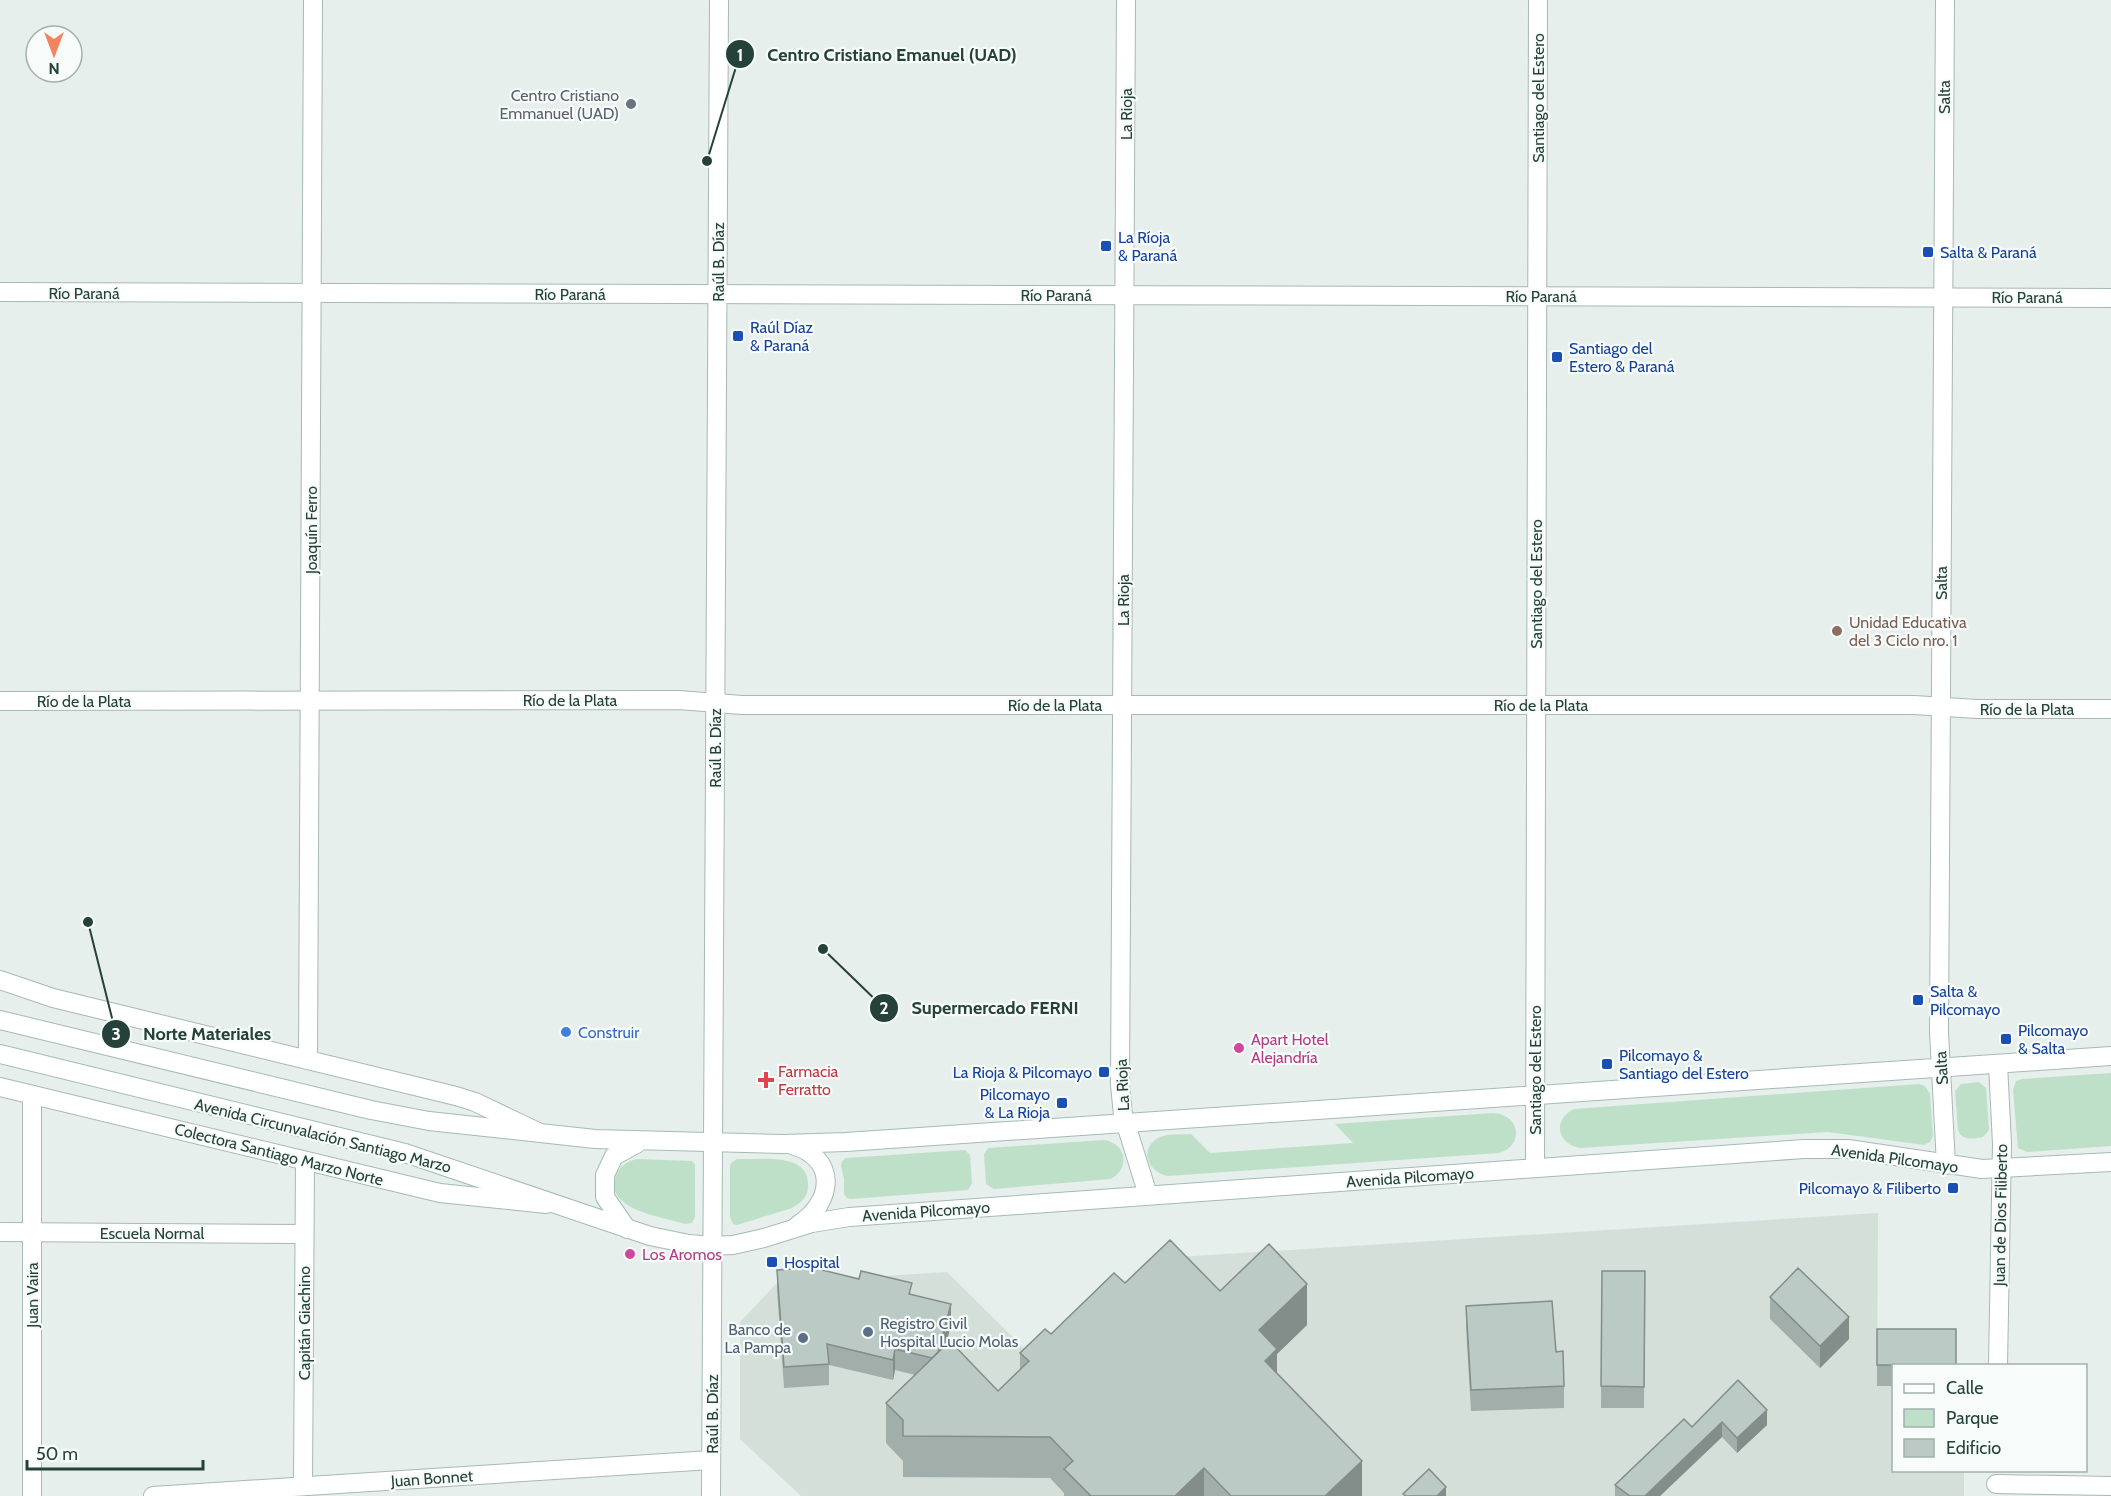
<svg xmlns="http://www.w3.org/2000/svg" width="2111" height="1496" font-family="Cabin,sans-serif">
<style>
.built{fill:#d4dfda}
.green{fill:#bfe0c8}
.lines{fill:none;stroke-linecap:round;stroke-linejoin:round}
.minor-casing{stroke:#a8b8b2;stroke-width:20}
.tertiary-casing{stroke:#a8b8b2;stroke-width:20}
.secondary-casing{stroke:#a4bbb3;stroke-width:20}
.minor{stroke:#fff;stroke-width:18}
.tertiary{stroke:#fff;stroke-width:18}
.secondary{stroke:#fff;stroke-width:18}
.wall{fill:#a1aea9}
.shaded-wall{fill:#838d89}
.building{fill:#bbcac4;stroke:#838d89;stroke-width:1.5}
.worship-dot{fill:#6b7280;stroke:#f7fbf9;stroke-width:2}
.transit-dot{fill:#1a4fb4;stroke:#f7fbf9;stroke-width:2}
.education-dot{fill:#8d6e63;stroke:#f7fbf9;stroke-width:2}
.shop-dot{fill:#3f7fe0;stroke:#f7fbf9;stroke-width:2}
.hotel-dot{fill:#d1479c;stroke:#f7fbf9;stroke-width:2}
.health-dot{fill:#e0444e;stroke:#f7fbf9;stroke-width:2}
.service-dot{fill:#5c6f8a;stroke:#f7fbf9;stroke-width:2}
.labels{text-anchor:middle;stroke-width:4.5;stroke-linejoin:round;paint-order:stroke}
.worship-label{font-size:16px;fill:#5b616d;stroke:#f7fbf9;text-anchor:end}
.street-label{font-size:16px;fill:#24423a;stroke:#f7fbf9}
.transit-label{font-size:16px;fill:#164399;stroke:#f7fbf9;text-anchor:start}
.education-label{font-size:16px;fill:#785e54;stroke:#f7fbf9;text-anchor:start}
.shop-label{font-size:16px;fill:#366cbe;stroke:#f7fbf9;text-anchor:start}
.hotel-label{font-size:16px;fill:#b23c85;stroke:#f7fbf9;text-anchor:start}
.health-label{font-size:16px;fill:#be3a42;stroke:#f7fbf9;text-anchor:start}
.service-label{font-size:16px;fill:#4e5e75;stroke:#f7fbf9;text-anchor:start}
.leader{fill:none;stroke:#24423a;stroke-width:2}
.callout-dot{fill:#24423a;stroke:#f7fbf9;stroke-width:2}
.mark-label{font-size:18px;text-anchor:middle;font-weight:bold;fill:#fff}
.callout-label{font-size:18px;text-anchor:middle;font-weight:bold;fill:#24423a;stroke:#f7fbf9;stroke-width:4.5;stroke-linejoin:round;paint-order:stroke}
</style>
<rect width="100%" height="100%" fill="#e6efeb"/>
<path class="built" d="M 1878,1213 L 1877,1386 L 1893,1386 L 1894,1470 L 1964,1471 L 1964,1496 L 801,1496 L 740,1439 L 740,1322 L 777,1283 L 786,1283 L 777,1291 L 784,1388 L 822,1280 L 947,1272 L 1035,1359 L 1162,1258 Z"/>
<g class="green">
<path d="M 2111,1073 L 2111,1146 L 2027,1152 L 2018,1148 L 2013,1090 L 2016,1081 L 2022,1079 Z"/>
<path d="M 1979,1082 L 1986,1088 L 1989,1130 L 1983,1137 C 1973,1139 1962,1141 1958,1130 L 1955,1091 L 1961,1084 Z"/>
<path d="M 1919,1084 L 1925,1086 L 1930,1094 L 1933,1136 L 1930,1142 L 1924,1145 L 1828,1132 L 1580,1148 C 1556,1144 1553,1119 1574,1109 Z"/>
<path d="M 1493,1113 C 1520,1114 1525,1145 1499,1153 L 1168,1176 C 1149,1173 1138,1150 1158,1138 C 1167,1133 1181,1135 1191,1134 L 1210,1153 L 1353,1143 L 1335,1124 Z"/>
<path d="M 1104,1140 C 1127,1144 1130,1168 1111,1179 L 994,1189 L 986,1184 L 984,1154 L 988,1148 Z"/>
<path d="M 965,1150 L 970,1155 L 972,1183 L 968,1190 L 851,1199 L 847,1198 L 844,1194 L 844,1179 L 841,1166 L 842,1161 L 846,1158 Z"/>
<path d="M 637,1159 L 692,1161 L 695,1165 L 695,1217 L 692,1223 L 685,1224 C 664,1217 603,1210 616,1176 C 619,1166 628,1161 637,1159 Z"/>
<path d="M 737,1159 C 760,1160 810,1151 808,1186 C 808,1197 801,1203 792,1208 L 737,1225 L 733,1224 L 730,1217 L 730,1167 L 731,1163 Z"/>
</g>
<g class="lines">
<defs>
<g id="minor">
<path d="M 1126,0 L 1120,1085 L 1123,1115 L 1148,1195"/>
<path d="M 0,292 L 2111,298"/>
<path d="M 0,701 L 679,700 L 742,705 L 1914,705 L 1977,709 L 2111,709"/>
<path d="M 308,1060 L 313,0"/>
<path d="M 1998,1064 L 2002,1144 L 1998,1366"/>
<path d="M 1535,1168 L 1538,0"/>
<path d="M 0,1232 L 304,1234"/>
<path d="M 1996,1484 L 2111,1486"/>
<path d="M 303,1486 L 305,1161"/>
<path d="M 32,1496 L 32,1095"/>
<path d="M 153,1496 L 711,1460"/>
</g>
<g id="tertiary">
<path d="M 1945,0 L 1939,1032 L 1946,1165"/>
<path d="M 0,980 L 53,998 L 456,1096 L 475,1102 L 538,1132"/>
<path d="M 0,1087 L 440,1193 L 546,1204"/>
<path d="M 713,1143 L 719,0"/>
</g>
<g id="secondary">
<path d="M 0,1020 L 371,1110 L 429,1121 L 595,1139 L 783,1144 L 846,1142 L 2111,1056"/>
<path d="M 0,1054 L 405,1153 L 650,1236 L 689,1244 L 712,1246 L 733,1245 L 764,1238 L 812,1223 L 849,1217 L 1804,1149 L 1848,1149 L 1982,1169 L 2111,1162"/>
<path d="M 792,1145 C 838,1158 834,1202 798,1225"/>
<path d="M 627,1229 L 605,1197 L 605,1175 L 614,1156 L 638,1143"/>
<path d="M 711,1496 L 713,1143"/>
</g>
</defs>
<use href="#minor" class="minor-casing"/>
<use href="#tertiary" class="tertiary-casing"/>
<use href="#secondary" class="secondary-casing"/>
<use href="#minor" class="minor"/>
<use href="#tertiary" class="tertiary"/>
<use href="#secondary" class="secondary"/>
</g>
<g class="wall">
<path d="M 777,1270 L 822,1270 L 912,1294 L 951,1325 L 945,1346 L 998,1391 L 1020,1370 L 1020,1353 L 1051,1334 L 1125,1283 L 1220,1291 L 1307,1325 L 1277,1354 L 1277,1373 L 1362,1496 L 1064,1496 L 1064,1493 L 1050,1478 L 903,1477 L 903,1461 L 886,1443 L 886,1403 L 915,1375 L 895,1370 L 893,1380 L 829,1365 L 829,1385 L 784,1388 L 777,1291 Z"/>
<path d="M 1602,1271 L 1645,1271 L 1644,1408 L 1601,1408 Z"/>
<path d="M 1770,1297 L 1849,1339 L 1820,1368 L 1770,1319 Z"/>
<path d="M 1466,1306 L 1556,1352 L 1564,1386 L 1564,1408 L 1471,1411 L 1466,1328 Z"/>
<path d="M 1877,1329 L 1956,1329 L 1956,1365 L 1893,1365 L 1893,1386 L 1877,1386 Z"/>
<path d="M 1738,1380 L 1767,1425 L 1737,1453 L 1722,1437 L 1660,1496 L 1615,1496 L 1615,1485 L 1692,1427 Z"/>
</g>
<g class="shaded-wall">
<path d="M 1307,1284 L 1307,1325 L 1277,1354 L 1277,1390 L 1265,1402 L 1259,1330 Z"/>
<path d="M 951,1304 L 951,1325 L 937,1380 L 937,1360 Z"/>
<path d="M 1849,1317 L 1849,1339 L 1820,1368 L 1820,1346 Z"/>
<path d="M 895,1349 L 895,1370 L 893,1380 L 893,1360 Z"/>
<path d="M 1767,1410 L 1767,1425 L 1737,1453 L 1737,1438 Z"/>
<path d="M 1722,1422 L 1722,1437 L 1660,1496 L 1645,1496 Z"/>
<path d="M 1362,1461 L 1362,1496 L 1325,1496 Z"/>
<path d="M 1204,1468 L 1204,1496 L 1175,1496 Z"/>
<path d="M 1446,1487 L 1446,1496 L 1437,1496 Z"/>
</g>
<g class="building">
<path d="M 1170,1240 L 1220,1291 L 1269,1244 L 1307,1284 L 1259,1330 L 1277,1349 L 1265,1361 L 1362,1461 L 1325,1496 L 1231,1496 L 1204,1468 L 1175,1496 L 1089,1496 L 1090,1495 L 1064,1469 L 1073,1461 L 1050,1437 L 903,1436 L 903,1420 L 886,1403 L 950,1341 L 998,1391 L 1029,1361 L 1020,1353 L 1045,1329 L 1051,1334 L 1114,1273 L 1125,1283 Z"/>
<path d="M 822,1267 L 822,1270 L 859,1279 L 861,1271 L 912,1283 L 909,1294 L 951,1304 L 938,1352 L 932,1358 L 895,1349 L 893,1360 L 827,1344 L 829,1364 L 784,1367 L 777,1270 Z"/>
<path d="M 1798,1268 L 1849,1317 L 1820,1346 L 1770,1297 Z"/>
<path d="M 1602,1271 L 1645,1271 L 1644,1387 L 1601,1386 Z"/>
<path d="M 1552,1301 L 1556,1352 L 1563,1351 L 1564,1386 L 1471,1390 L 1466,1306 Z"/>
<rect x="1877" y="1329" width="79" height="36"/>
<path d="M 1738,1380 L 1767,1410 L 1737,1438 L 1722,1422 L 1645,1496 L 1630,1496 L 1615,1485 L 1684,1419 L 1692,1427 Z"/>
<path d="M 1429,1469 L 1446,1487 L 1437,1496 L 1406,1496 L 1403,1494 Z"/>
</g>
<circle class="worship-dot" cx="631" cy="104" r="6"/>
<g class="transit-dot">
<rect x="1100" y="240" width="12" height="12" rx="3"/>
<rect x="1922" y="246" width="12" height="12" rx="3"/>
<rect x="732" y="330" width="12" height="12" rx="3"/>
<rect x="1551" y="351" width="12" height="12" rx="3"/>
<rect x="1912" y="994" width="12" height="12" rx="3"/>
<rect x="2000" y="1033" width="12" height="12" rx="3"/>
<rect x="1601" y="1058" width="12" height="12" rx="3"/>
<rect x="1098" y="1066" width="12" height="12" rx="3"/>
<rect x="1056" y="1097" width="12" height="12" rx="3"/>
<rect x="1947" y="1182" width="12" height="12" rx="3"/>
<rect x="766" y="1256" width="12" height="12" rx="3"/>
</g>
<circle class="education-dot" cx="1837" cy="631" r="6"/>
<circle class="shop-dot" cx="566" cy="1032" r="6"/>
<g class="hotel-dot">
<circle cx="1239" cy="1048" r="6"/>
<circle cx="630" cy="1254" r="6"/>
</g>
<path class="health-dot" d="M763 1071h6v6h6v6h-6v6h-6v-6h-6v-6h6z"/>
<g class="service-dot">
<circle cx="868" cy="1332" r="6"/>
<circle cx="803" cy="1338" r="6"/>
</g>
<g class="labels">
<g class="worship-label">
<text x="619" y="101">Centro Cristiano<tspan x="619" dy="18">Emmanuel (UAD)</tspan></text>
</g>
<g class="street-label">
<text transform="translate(1944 97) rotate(-90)" y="6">Salta</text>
<text transform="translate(1538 98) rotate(-90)" y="6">Santiago del Estero</text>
<text transform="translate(1126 114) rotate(-90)" y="6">La Rioja</text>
<text transform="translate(718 262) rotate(-90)" y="6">Raúl B. Díaz</text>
<text x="84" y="299">Río Paraná</text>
<text x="570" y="300">Río Paraná</text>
<text x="1056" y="301">Río Paraná</text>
<text x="1541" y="302">Río Paraná</text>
<text x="2027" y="303">Río Paraná</text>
<text transform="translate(311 530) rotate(-90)" y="6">Joaquín Ferro</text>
<text transform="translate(1941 583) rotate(-90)" y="6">Salta</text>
<text transform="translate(1536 584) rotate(-90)" y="6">Santiago del Estero</text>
<text transform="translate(1123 600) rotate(-90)" y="6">La Rioja</text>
<text x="570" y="706">Río de la Plata</text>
<text x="84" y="707">Río de la Plata</text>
<text x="1055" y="711">Río de la Plata</text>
<text x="1541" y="711">Río de la Plata</text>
<text x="2027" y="715">Río de la Plata</text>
<text transform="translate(715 748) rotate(-90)" y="6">Raúl B. Díaz</text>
<text transform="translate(1941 1068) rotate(-93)" y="6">Salta</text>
<text transform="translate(1535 1070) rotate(-90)" y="6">Santiago del Estero</text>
<text transform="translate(1122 1085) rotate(-93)" y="6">La Rioja</text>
<text transform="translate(323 1135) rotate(14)" y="6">Avenida Circunvalación Santiago Marzo</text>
<text transform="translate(279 1154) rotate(14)" y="6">Colectora Santiago Marzo Norte</text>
<text transform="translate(1895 1158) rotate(8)" y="6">Avenida Pilcomayo</text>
<text transform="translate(1410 1177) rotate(-4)" y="6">Avenida Pilcomayo</text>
<text transform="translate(926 1211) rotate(-4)" y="6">Avenida Pilcomayo</text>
<text transform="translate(2000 1215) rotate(-89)" y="6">Juan de Dios Filiberto</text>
<text x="152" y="1239">Escuela Normal</text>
<text transform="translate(32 1295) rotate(-90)" y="6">Juan Vaira</text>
<text transform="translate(304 1323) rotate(-90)" y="6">Capitán Giachino</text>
<text transform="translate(712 1414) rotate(-90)" y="6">Raúl B. Díaz</text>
<text transform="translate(432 1478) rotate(-4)" y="6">Juan Bonnet</text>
</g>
<g class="transit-label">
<text x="1118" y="243">La Ríoja<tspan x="1118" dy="18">&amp; Paraná</tspan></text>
<text x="1940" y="258">Salta &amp; Paraná</text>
<text x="750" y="333">Raúl Díaz<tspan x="750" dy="18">&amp; Paraná</tspan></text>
<text x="1569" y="354">Santiago del<tspan x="1569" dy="18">Estero &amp; Paraná</tspan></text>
<text x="1930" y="997">Salta &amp;<tspan x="1930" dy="18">Pilcomayo</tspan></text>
<text x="2018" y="1036">Pilcomayo<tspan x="2018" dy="18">&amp; Salta</tspan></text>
<text x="1619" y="1061">Pilcomayo &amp;<tspan x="1619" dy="18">Santiago del Estero</tspan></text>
<text x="1092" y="1078" text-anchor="end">La Rioja &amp; Pilcomayo</text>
<text x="1050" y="1100" text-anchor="end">Pilcomayo<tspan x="1050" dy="18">&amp; La Rioja</tspan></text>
<text x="1941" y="1194" text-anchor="end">Pilcomayo &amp; Filiberto</text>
<text x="784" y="1268">Hospital</text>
</g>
<g class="education-label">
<text x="1849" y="628">Unidad Educativa<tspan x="1849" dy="18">del 3 Ciclo nro. 1</tspan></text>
</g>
<g class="shop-label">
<text x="578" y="1038">Construir</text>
</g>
<g class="hotel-label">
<text x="1251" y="1045">Apart Hotel<tspan x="1251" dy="18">Alejandría</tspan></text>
<text x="642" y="1260">Los Aromos</text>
</g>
<g class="health-label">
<text x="778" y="1077">Farmacia<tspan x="778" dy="18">Ferratto</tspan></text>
</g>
<g class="service-label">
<text x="880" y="1329">Registro Civil<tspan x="880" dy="18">Hospital Lucio Molas</tspan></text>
<text x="791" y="1335" text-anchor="end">Banco de<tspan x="791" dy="18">La Pampa</tspan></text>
</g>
</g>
<path class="leader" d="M707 161L740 54M823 949L884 1008M88 922L116 1034"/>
<g class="callout-dot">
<circle cx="707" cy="161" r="6"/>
<circle cx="823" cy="949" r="6"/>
<circle cx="88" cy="922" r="6"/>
<circle cx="740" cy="54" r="15"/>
<circle cx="884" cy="1008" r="15"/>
<circle cx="116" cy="1034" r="15"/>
</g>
<g class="mark-label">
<text x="740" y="61">1</text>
<text x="884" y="1014">2</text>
<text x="116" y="1040">3</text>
</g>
<g class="callout-label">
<text x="892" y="61">Centro Cristiano Emanuel (UAD)</text>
<text x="995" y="1014">Supermercado FERNI</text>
<text x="207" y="1040">Norte Materiales</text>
</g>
<rect x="1892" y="1364" width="195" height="108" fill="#f7fbf9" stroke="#a3b1ad" stroke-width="1.5"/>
<rect x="1904" y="1384" width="30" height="9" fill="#ffffff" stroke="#a3b1ad" stroke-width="1.5"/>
<text x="1946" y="1394" font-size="18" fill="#24423a">Calle</text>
<rect x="1904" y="1409" width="30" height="18" fill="#bfe0c8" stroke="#a3b1ad" stroke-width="1.5"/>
<text x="1946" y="1424" font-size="18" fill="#24423a">Parque</text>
<rect x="1904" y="1439" width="30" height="18" fill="#bbcac4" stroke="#a3b1ad" stroke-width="1.5"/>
<text x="1946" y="1454" font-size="18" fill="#24423a">Edificio</text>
<g transform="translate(54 54) rotate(180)"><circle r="28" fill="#f7fbf9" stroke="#a3b1ad" stroke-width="1.5"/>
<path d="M0-4.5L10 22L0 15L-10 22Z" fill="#f4845f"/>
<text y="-9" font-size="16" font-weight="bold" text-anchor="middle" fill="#24423a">N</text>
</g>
<path d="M27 1460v9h176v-9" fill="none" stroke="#24423a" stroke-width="3"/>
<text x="36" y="1460" font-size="18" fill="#24423a" stroke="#f7fbf9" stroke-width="4.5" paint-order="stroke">50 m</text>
</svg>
